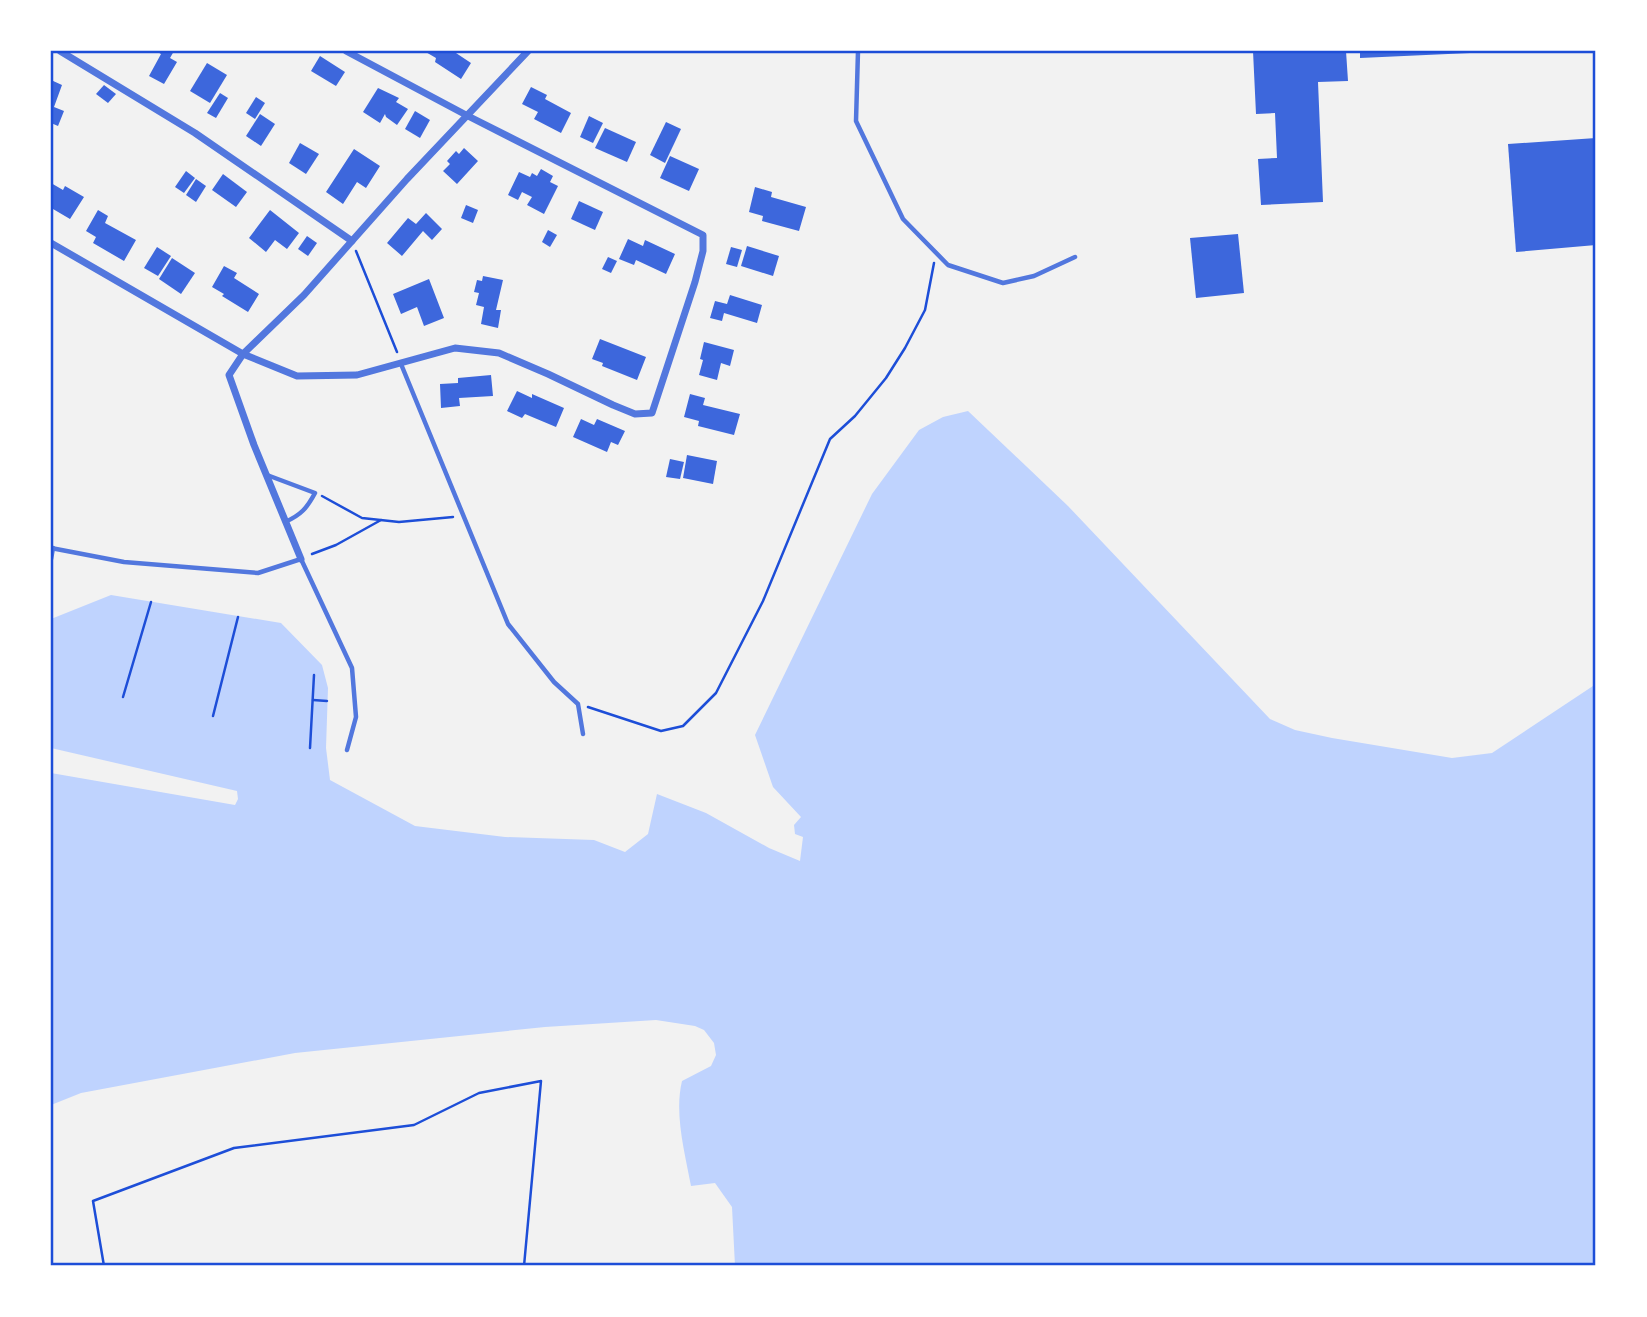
<svg xmlns="http://www.w3.org/2000/svg" width="1647" height="1317" font-family="Montserrat,sans-serif">
<style>
.water{fill:#bfd3fe}
.building{fill:#3d67dc}
.lines{fill:none;stroke-linecap:round;stroke-linejoin:round}
.path{stroke:#1d4ed8;stroke-width:2.5}
.service{stroke:#5277de;stroke-width:4.5}
.minor{stroke:#5277de;stroke-width:7}
.neatline{fill:none;stroke:#1d4ed8;stroke-width:2.5}
</style>
<rect width="100%" height="100%" fill="#f2f2f2"/>
<path class="water" d="M 968,411 L 1068,506 L 1270,719 L 1295,730 L 1332,738 L 1452,758 L 1492,753 L 1596,684 L 1596,1266 L 735,1266 L 732,1207 L 715,1183 L 691,1186 C 685,1153 674,1114 682,1081 L 711,1066 L 716,1055 L 714,1043 L 704,1030 L 695,1026 L 656,1020 L 545,1027 L 295,1053 L 81,1093 L 51,1105 L 51,773 L 235,805 L 238,799 L 237,791 L 51,748 L 51,619 L 111,595 L 281,623 L 322,665 L 328,688 L 326,748 L 330,780 L 415,826 L 505,837 L 594,840 L 625,852 L 648,834 L 657,794 L 706,813 L 769,848 L 800,861 L 803,837 L 795,834 L 794,825 L 801,817 L 773,787 L 755,735 L 872,494 L 919,430 L 943,417 Z"/>
<g class="building">
<path d="M 156,51 L 174,51 L 170,58 L 177,62 L 164,84 L 149,76 L 161,54 Z"/>
<path d="M 424,51 L 453,51 L 471,63 L 461,79 L 435,62 L 436,58 Z"/>
<path d="M 1253,51 L 1346,51 L 1348,81 L 1318,82 L 1323,202 L 1261,205 L 1258,159 L 1277,158 L 1275,113 L 1256,114 Z"/>
<path d="M 1360,51 L 1470,51 L 1470,53 L 1360,58 Z"/>
<path d="M 320,56 L 345,72 L 336,86 L 311,71 Z"/>
<path d="M 207,63 L 227,75 L 210,103 L 190,91 Z"/>
<path d="M 51,80 L 62,85 L 54,107 L 64,111 L 58,126 L 51,123 Z"/>
<path d="M 104,85 L 116,94 L 108,103 L 96,94 Z"/>
<path d="M 531,87 L 547,95 L 545,99 L 571,113 L 561,133 L 534,119 L 538,112 L 522,104 Z"/>
<path d="M 378,88 L 399,98 L 396,102 L 408,109 L 397,125 L 386,117 L 385,114 L 380,123 L 363,112 Z"/>
<path d="M 220,93 L 228,98 L 216,118 L 207,113 Z"/>
<path d="M 256,97 L 265,103 L 255,119 L 246,113 Z"/>
<path d="M 415,111 L 430,120 L 420,138 L 405,129 Z"/>
<path d="M 260,114 L 275,124 L 261,146 L 246,136 Z"/>
<path d="M 589,116 L 603,123 L 593,143 L 580,137 Z"/>
<path d="M 666,122 L 681,129 L 665,163 L 650,155 Z"/>
<path d="M 605,128 L 636,142 L 627,162 L 595,148 Z"/>
<path d="M 1596,138 L 1596,245 L 1516,252 L 1508,144 Z"/>
<path d="M 300,143 L 319,154 L 306,174 L 289,163 Z"/>
<path d="M 464,148 L 478,161 L 457,184 L 443,171 L 450,164 L 447,161 L 456,151 L 459,154 Z"/>
<path d="M 354,149 L 380,166 L 366,188 L 357,182 L 343,204 L 326,192 Z"/>
<path d="M 670,156 L 699,169 L 689,191 L 660,178 Z"/>
<path d="M 541,169 L 553,176 L 550,182 L 558,186 L 544,214 L 527,205 L 532,197 L 522,192 L 518,200 L 508,195 L 519,172 L 530,177 L 532,173 L 537,176 Z"/>
<path d="M 186,171 L 195,178 L 184,193 L 175,187 Z"/>
<path d="M 223,174 L 247,192 L 236,207 L 212,190 Z"/>
<path d="M 196,179 L 206,186 L 196,202 L 186,195 Z"/>
<path d="M 51,183 L 63,190 L 65,186 L 84,197 L 70,219 L 53,209 L 51,213 Z"/>
<path d="M 755,187 L 772,192 L 771,197 L 806,207 L 799,231 L 762,221 L 763,216 L 749,212 Z"/>
<path d="M 579,201 L 603,212 L 595,230 L 571,219 Z"/>
<path d="M 466,205 L 478,210 L 473,223 L 461,218 Z"/>
<path d="M 98,210 L 108,216 L 105,223 L 136,240 L 124,261 L 93,243 L 96,237 L 86,231 Z"/>
<path d="M 270,210 L 299,233 L 287,249 L 275,240 L 266,252 L 249,238 Z"/>
<path d="M 426,213 L 442,229 L 432,240 L 423,231 L 402,256 L 387,243 L 408,218 L 416,224 Z"/>
<path d="M 548,230 L 557,235 L 550,247 L 542,242 Z"/>
<path d="M 1238,234 L 1244,293 L 1196,298 L 1190,238 Z"/>
<path d="M 307,236 L 317,243 L 308,256 L 298,249 Z"/>
<path d="M 628,239 L 643,246 L 645,240 L 675,254 L 666,274 L 636,260 L 634,265 L 619,259 Z"/>
<path d="M 747,246 L 779,256 L 773,276 L 741,266 Z"/>
<path d="M 157,247 L 171,256 L 158,276 L 144,268 Z"/>
<path d="M 731,247 L 742,250 L 737,267 L 726,264 Z"/>
<path d="M 608,257 L 617,261 L 611,273 L 602,269 Z"/>
<path d="M 172,258 L 195,273 L 181,294 L 159,279 Z"/>
<path d="M 224,266 L 237,273 L 234,278 L 259,294 L 248,312 L 222,296 L 224,294 L 212,287 Z"/>
<path d="M 483,276 L 503,280 L 496,310 L 501,310 L 498,328 L 481,324 L 484,307 L 476,305 L 479,293 L 474,292 L 477,280 L 482,281 Z"/>
<path d="M 429,279 L 444,318 L 424,326 L 417,307 L 401,314 L 393,294 Z"/>
<path d="M 730,295 L 762,305 L 757,323 L 724,313 L 722,321 L 710,318 L 715,301 L 727,304 Z"/>
<path d="M 600,339 L 646,357 L 637,380 L 602,366 L 603,363 L 592,359 Z"/>
<path d="M 704,342 L 734,350 L 730,366 L 721,363 L 717,380 L 699,375 L 703,360 L 700,359 Z"/>
<path d="M 491,375 L 493,396 L 459,398 L 460,406 L 441,408 L 440,384 L 458,383 L 458,378 Z"/>
<path d="M 517,391 L 532,398 L 532,394 L 564,408 L 556,427 L 525,414 L 522,418 L 507,411 Z"/>
<path d="M 690,394 L 705,398 L 703,405 L 740,414 L 734,435 L 698,426 L 699,421 L 684,417 Z"/>
<path d="M 581,419 L 594,425 L 597,419 L 625,431 L 618,445 L 611,442 L 607,452 L 573,437 Z"/>
<path d="M 687,455 L 717,461 L 713,484 L 683,478 Z"/>
<path d="M 670,459 L 684,462 L 680,479 L 666,477 Z"/>
</g>
<g class="lines">
<g class="path">
<path d="M 356,251 L 397,352"/>
<path d="M 322,496 L 362,518 L 399,522 L 453,517"/>
<path d="M 312,554 L 336,545 L 381,520"/>
<path d="M 123,697 L 151,602"/>
<path d="M 313,700 L 327,701"/>
<path d="M 588,707 L 661,731 L 683,726 L 716,693 L 763,601 L 830,439 L 855,416 L 886,378 L 905,348 L 925,310 L 934,263"/>
<path d="M 213,716 L 238,617"/>
<path d="M 310,748 L 314,675"/>
<path d="M 104,1266 L 93,1201 L 234,1148 L 414,1125 L 479,1093 L 541,1081 L 524,1266"/>
</g>
<g class="service">
<path d="M 858,51 L 856,121 L 903,219 L 948,265 L 1003,283 L 1034,276 L 1075,257"/>
<path d="M 401,364 L 508,624 L 554,682 L 578,704 L 583,734"/>
<path d="M 267,475 L 315,493 C 307,508 301,515 285,522"/>
<path d="M 51,548 L 124,562 L 258,573 L 301,559 L 352,668 L 356,717 L 347,750"/>
<path d="M 51,559 L 53,548"/>
</g>
<g class="minor">
<path d="M 60,51 L 195,133 L 352,241"/>
<path d="M 51,243 L 243,354 L 297,376 L 357,375 L 455,348 L 499,353 L 548,374 L 613,405 L 635,414 L 652,413 L 695,282 L 703,251 L 703,235 L 468,116 L 346,51"/>
<path d="M 301,559 L 254,445 L 229,375 L 243,354 L 304,295 L 407,179 L 528,51"/>
</g>
</g>
<rect width="1647" height="1317" fill="none" stroke="#ffffff" stroke-width="105"/>
<rect x="52" y="52" width="1542" height="1212" class="neatline"/>
</svg>
